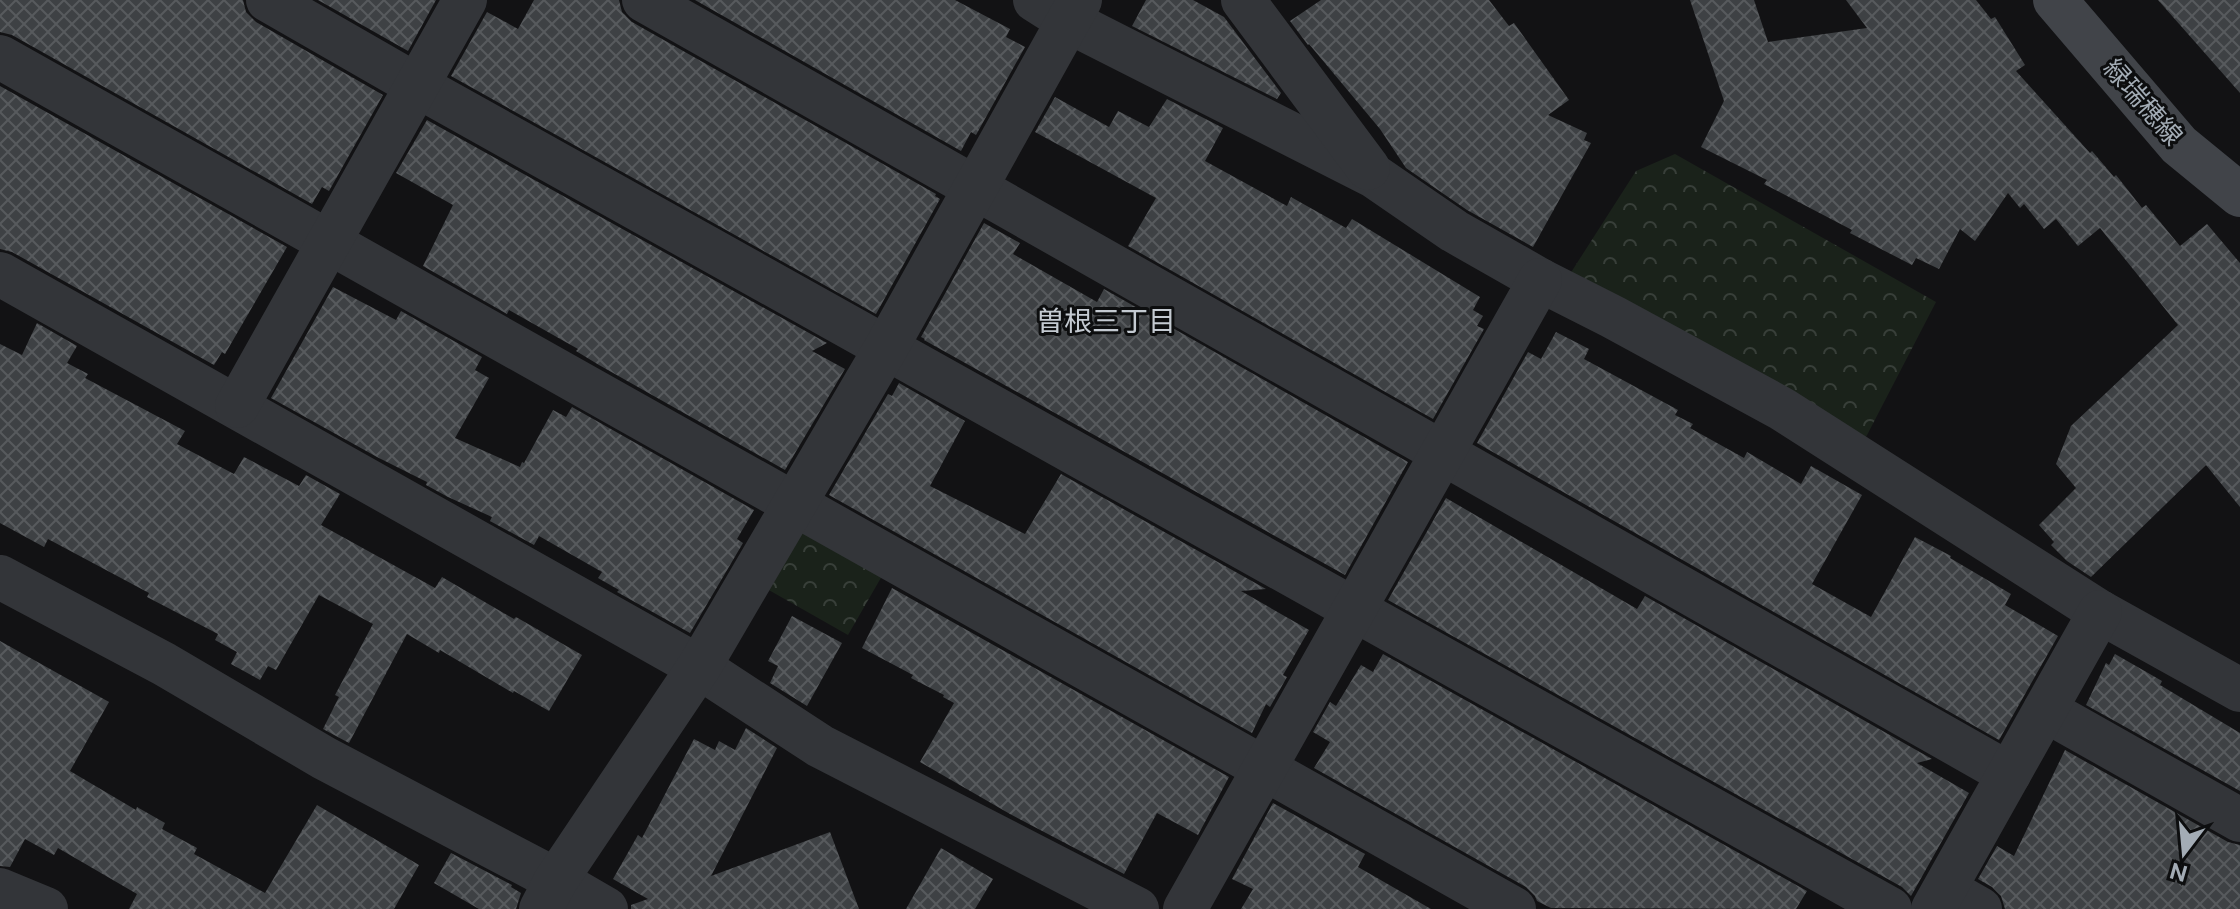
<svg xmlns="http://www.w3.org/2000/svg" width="2240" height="909" font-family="'Public Sans','Noto Sans JP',sans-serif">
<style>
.park{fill:url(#park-crowns)}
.building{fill:url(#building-cross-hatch)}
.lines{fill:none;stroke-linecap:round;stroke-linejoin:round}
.street{stroke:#333539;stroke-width:44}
.secondary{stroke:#414449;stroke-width:44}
.labels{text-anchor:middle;stroke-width:6;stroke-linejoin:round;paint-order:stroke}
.street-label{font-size:26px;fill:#a3acb5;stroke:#0d0e0f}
.neighbourhood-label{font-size:28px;fill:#c4cad1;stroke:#0d0e0f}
</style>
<defs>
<pattern id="park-crowns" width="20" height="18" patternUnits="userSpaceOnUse" patternTransform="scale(2)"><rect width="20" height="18" fill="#1a221a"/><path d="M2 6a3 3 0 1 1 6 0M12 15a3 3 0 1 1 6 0" fill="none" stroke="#383f39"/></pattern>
<pattern id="building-cross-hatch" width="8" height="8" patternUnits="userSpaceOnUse" patternTransform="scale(2)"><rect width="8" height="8" fill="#3e4144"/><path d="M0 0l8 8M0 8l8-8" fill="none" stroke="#575a5d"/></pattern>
</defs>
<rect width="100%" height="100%" fill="#121214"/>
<g class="park">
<path d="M 1675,154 L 1936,302 L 1866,437 L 1570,274 L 1636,171 Z"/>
<path d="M 805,523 L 886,569 L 848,635 L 767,589 Z"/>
</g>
<g class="building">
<path d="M 0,0 L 243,0 L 246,12 L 256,22 L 383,95 L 329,191 L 322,187 L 312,204 L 12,35 L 0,32 Z"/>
<path d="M 318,0 L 436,0 L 408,51 Z"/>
<path d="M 534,0 L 619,0 L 622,12 L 632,22 L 936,194 L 935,196 L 940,199 L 876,314 L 451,76 L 487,12 L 518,29 Z"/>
<path d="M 695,0 L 955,0 L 1010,29 L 1006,37 L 1025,47 L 976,135 L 971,132 L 961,151 Z"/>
<path d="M 1146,0 L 1193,0 L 1224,17 L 1281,93 L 1277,99 L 1132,26 Z"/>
<path d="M 1321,0 L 1489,0 L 1509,26 L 1514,23 L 1569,100 L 1548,115 L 1587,133 L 1584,140 L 1591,143 L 1533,247 L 1467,210 L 1406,168 L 1380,129 L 1309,44 L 1308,45 L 1290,21 Z"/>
<path d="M 1690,0 L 1754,0 L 1768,42 L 1867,28 L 1846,0 L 1976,0 L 1991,19 L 1995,17 L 2025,65 L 2016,71 L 2090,153 L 2092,151 L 2114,177 L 2116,175 L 2142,208 L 2146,205 L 2180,246 L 2207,224 L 2240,263 L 2240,507 L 2206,465 L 2091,577 L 2067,561 L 2051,545 L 2054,542 L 2039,525 L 2076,488 L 2056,464 L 2071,426 L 2178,325 L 2100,228 L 2078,246 L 2056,219 L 2044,229 L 2024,204 L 2020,208 L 2008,193 L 1975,241 L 1960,229 L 1939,269 L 1916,258 L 1912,265 L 1850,233 L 1852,230 L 1764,184 L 1767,180 L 1701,147 L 1724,101 Z"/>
<path d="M 2158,0 L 2240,0 L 2240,93 Z"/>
<path d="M 0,86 L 287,247 L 225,354 L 222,352 L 214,365 L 12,252 L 0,249 Z"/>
<path d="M 1055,97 L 1109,127 L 1118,111 L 1149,127 L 1167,99 L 1223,128 L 1205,161 L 1287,206 L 1291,197 L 1346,228 L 1352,219 L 1480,297 L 1473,310 L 1483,316 L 1477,326 L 1484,329 L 1433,419 L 1128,246 L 1156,198 L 1035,132 Z"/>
<path d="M 427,120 L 827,343 L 812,351 L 845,369 L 785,470 L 599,365 L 576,351 L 578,349 L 509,310 L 507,314 L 423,266 L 453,205 L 396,173 Z"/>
<path d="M 984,223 L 1020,243 L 1013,254 L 1097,302 L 1104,289 L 1408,462 L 1345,575 L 924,340 L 925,339 L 921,337 Z"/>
<path d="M 333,287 L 396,320 L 401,311 L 482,357 L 475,370 L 489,378 L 455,438 L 520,467 L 522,462 L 524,463 L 553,410 L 566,417 L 572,407 L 754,510 L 737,539 L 743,543 L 690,633 L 617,592 L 619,590 L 598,578 L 602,572 L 539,536 L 534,545 L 490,521 L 492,517 L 448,497 L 426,485 L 427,482 L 377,457 L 271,398 Z"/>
<path d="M 37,323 L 77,346 L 67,363 L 88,374 L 85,378 L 185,431 L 177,444 L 234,474 L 244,457 L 299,486 L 306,475 L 340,494 L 321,525 L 435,588 L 442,577 L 514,619 L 516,617 L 582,655 L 549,711 L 514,691 L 513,693 L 440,650 L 439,653 L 407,634 L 349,743 L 323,729 L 339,697 L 335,695 L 373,624 L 319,595 L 276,670 L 268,666 L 260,680 L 231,664 L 237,652 L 215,640 L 218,634 L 147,597 L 149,593 L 48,539 L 44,547 L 0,523 L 0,344 L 22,355 Z"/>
<path d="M 1556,332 L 1589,349 L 1584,359 L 1678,410 L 1675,415 L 1693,424 L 1690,428 L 1744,458 L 1747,452 L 1801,484 L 1811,466 L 1862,495 L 1812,584 L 1871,617 L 1915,537 L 1951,556 L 1950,558 L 2011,594 L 2005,605 L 2058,636 L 1999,740 L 1477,443 L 1528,352 L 1541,359 Z"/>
<path d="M 899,383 L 965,421 L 930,486 L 1025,534 L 1061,474 L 1266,589 L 1241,591 L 1309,630 L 1283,675 L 1287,677 L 1270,707 L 1266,704 L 1252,733 L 829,495 L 888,394 L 892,396 Z"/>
<path d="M 1446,498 L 1637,609 L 1645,596 L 1932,759 L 1917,763 L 1969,793 L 1911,896 L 1902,887 L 1388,600 Z"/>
<path d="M 892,588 L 1229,777 L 1198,835 L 1157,813 L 1124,874 L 1010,814 L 920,762 L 954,703 L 943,697 L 944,695 L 911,678 L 913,675 L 862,648 Z"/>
<path d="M 792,616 L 842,643 L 807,706 L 770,683 L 778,666 L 768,661 Z"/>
<path d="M 0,641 L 109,702 L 70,771 L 136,810 L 137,807 L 165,823 L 162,829 L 197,848 L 194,854 L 265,893 L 317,805 L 419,865 L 394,909 L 129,909 L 137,894 L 58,848 L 54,855 L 25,839 L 10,867 L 0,866 Z"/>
<path d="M 1383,654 L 1807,891 L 1796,909 L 1551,908 L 1537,901 L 1535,896 L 1526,887 L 1314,768 L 1330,742 L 1313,732 L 1330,702 L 1336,706 L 1361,665 L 1373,672 Z"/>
<path d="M 2115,654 L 2162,681 L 2160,685 L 2240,733 L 2240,791 L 2086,705 L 2106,663 L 2109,665 Z"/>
<path d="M 746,728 L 777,748 L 711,876 L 830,832 L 859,909 L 631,909 L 631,905 L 648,899 L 613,879 L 638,835 L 642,838 L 694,739 L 715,750 L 719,741 L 735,750 Z"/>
<path d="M 2065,750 L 2228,842 L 2240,845 L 2240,909 L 2005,909 L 2001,896 L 1992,887 L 1978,879 L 1997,846 L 2014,856 Z"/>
<path d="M 1273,803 L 1365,854 L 1358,867 L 1431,909 L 1241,909 L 1253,889 L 1232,879 Z"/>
<path d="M 941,848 L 993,879 L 975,909 L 906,909 Z"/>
<path d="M 451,853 L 512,885 L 511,887 L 521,893 L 516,909 L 479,909 L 434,883 Z"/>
</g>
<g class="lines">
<g class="street">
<path d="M 268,0 L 416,85 L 1890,909"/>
<path d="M 644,0 L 2009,774"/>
<path d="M 1035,0 L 1068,21 L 1374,176 L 1454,231 L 1540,280 L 1613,317 L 1782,409 L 2100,612 L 2240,690"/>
<path d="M 1243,0 L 1368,168"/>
<path d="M 0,57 L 1514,909"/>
<path d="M 0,274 L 699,667 L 820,746 L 1137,909"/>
<path d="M 237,406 L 465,0"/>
<path d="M 0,577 L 164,664 L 324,758 L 556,880 L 606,909"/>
<path d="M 2045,710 L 2240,820"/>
<path d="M 1945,889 L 1980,909"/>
<path d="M 0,890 L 46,909"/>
<path d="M 541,909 L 556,880 L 699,667 L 886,348 L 1080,0"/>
<path d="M 1185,909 L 1540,280"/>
<path d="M 1933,909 L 2100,612"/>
</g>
<path class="secondary" d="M 2055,0 L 2179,145 L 2240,195"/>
</g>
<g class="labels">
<g class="street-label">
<text transform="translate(2143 102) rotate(49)" y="9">緑瑞穂線</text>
</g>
<g class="neighbourhood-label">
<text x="1106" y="331">曽根三丁目</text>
</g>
</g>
<g transform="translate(2184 853) rotate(196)" stroke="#0d0e0f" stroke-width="6" paint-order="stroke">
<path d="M0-6L14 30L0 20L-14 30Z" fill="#a3acb5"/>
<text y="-12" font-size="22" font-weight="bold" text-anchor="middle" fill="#a3acb5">N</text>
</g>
</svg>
